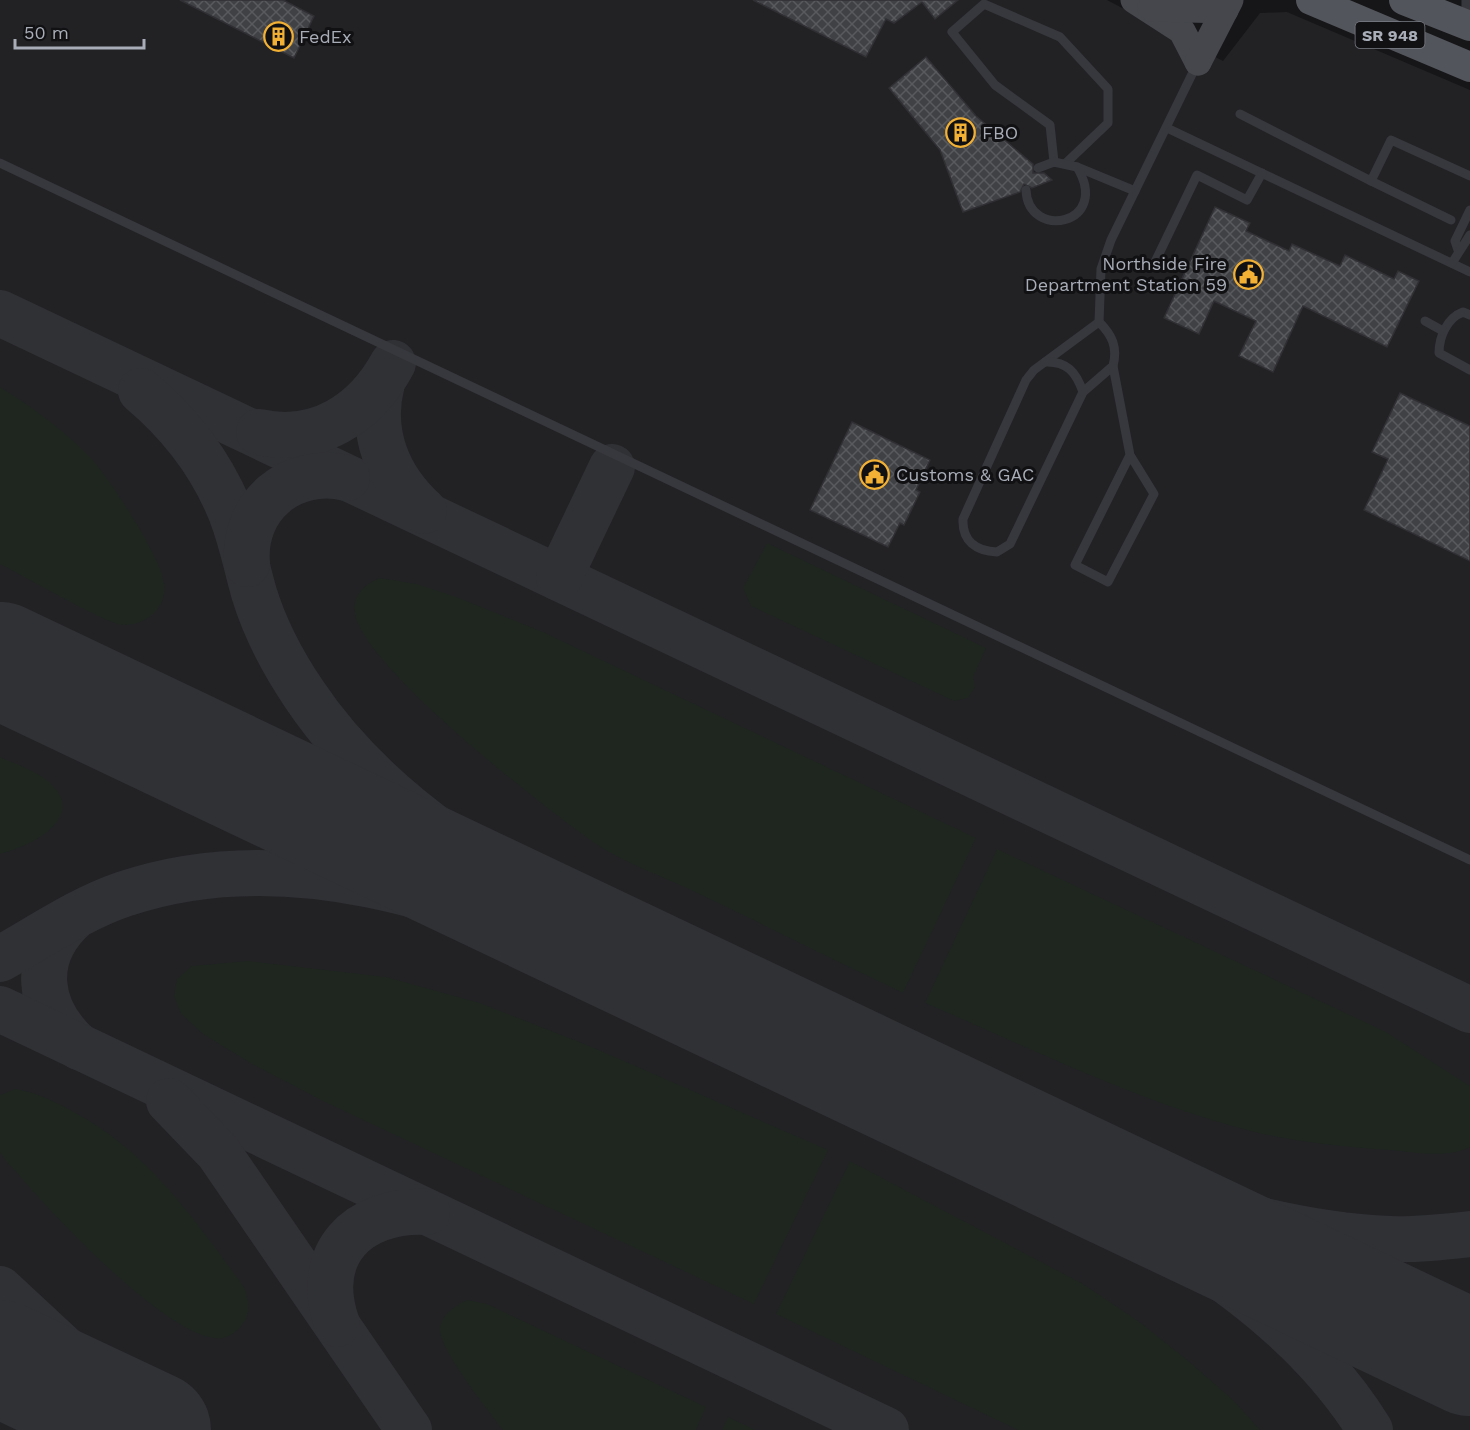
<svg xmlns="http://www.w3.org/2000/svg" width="1470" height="1430" font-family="'Work Sans',sans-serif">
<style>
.built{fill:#222225}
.green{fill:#1e261f}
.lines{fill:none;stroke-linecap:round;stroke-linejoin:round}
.taxiway{stroke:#303135;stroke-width:46}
.runway{stroke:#303135;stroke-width:116}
.building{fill:url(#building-cross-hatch);stroke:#303034;stroke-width:1.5}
.lane{stroke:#37383d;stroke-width:9}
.secondary{stroke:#45474d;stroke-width:27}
.primary{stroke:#53555c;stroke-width:30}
.labels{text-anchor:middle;stroke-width:6;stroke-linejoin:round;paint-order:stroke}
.shield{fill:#111113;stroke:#7b7e86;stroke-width:1.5}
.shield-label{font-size:16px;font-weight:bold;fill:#a8adb8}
.poi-label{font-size:18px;fill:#a8adb8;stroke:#111113;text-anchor:start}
</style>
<defs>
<pattern id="building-cross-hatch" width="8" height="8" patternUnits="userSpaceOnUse" patternTransform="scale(1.5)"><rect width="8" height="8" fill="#404145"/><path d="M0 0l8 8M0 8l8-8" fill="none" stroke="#595a5e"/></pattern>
</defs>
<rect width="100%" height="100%" fill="#161618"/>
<path class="built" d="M 0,0 L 1107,0 L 1223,61 L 1260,13 L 1287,12 L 1470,90 L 1470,1430 L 0,1430 Z"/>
<g class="green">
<path d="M 0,387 C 31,406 65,431 90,457 C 109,477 161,557 164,583 C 168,608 146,626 123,625 C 108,625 20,574 0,564 Z"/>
<path d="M 767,543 L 986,648 L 973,677 L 975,687 L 968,698 L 954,701 L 751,606 L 743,588 Z"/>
<path d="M 380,578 L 417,584 L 459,598 L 543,632 L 976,838 L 903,993 C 832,959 762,924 691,890 C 659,875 622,862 593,842 C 543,807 368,670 355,615 C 351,597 364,584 380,578 Z"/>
<path d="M 0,757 C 17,765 41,772 53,786 C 86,820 27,848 0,854 Z"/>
<path d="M 997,849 L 1386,1032 L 1470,1086 L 1470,1147 C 1447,1159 1414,1152 1389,1150 C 1347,1147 1305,1143 1263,1134 C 1146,1106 1035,1050 925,1003 Z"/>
<path d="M 248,961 L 386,977 L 480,1003 L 592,1047 L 828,1150 L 754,1304 L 323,1101 L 252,1064 L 203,1034 L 181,1014 L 174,996 L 177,979 L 192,966 Z"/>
<path d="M 15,1089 C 36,1092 54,1101 74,1112 C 149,1152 195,1220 244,1287 C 249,1301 252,1313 242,1325 C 235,1334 225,1340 214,1338 C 163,1332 53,1216 19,1175 C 14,1169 2,1159 0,1150 C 0,1134 0,1112 0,1095 Z"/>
<path d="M 850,1161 L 1083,1284 L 1141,1323 L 1192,1364 L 1234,1401 L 1260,1430 L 1018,1430 L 776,1314 Z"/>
<path d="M 467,1300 L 487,1304 L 706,1407 L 696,1430 L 503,1430 C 488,1410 441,1352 440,1330 C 440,1315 456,1305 467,1300 Z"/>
<path d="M 728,1417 L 755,1430 L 722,1430 Z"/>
</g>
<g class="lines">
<g class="taxiway">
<path d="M 0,313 L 1470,1010"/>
<path d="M 382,383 C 369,433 388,478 424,511"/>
<path d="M 141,391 C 179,423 210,463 229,508 C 241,536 246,565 254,593 C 265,629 283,663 304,694 C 380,808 501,876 618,940 C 684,976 750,1012 816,1048"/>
<path d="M 259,432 C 318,445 366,413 393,363"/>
<path d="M 247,564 C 242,506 291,465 347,478"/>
<path d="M 559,578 L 612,467"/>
<path d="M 74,917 C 30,957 37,1009 79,1047"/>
<path d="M 0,959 C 41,936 80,909 124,894 C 288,839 455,901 607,963"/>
<path d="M 0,1009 L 886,1430"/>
<path d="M 169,1101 L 218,1152 L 409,1430"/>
<path d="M 946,1110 C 1089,1163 1234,1232 1389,1239 C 1416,1240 1443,1237 1470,1234"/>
<path d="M 1053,1173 C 1171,1242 1296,1310 1370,1430"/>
<path d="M 0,1289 L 71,1355 L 187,1430"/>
<path d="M 337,1324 C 313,1254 357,1209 427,1212"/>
</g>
<g class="runway">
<path d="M 0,660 L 1470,1358"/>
<path d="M 0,1358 L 153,1430"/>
</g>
</g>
<g class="building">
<path d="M 180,0 L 283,0 L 314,16 L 294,58 Z"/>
<path d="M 753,0 L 958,0 L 935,19 L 922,2 L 894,23 L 886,19 L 866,57 Z"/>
<path d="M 926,57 L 976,116 L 1033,164 L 1033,173 L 1044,173 L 1052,180 L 1032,188 L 1024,184 L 1020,192 L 963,212 L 940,150 L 889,88 Z"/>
<path d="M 1215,207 L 1250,223 L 1246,231 L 1289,251 L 1292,244 L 1340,266 L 1345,255 L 1394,279 L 1398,271 L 1419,281 L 1387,347 L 1303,306 L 1273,372 L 1239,356 L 1256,321 L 1214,301 L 1199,334 L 1164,318 Z"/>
<path d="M 1400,393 L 1470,426 L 1470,561 L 1364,510 L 1388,459 L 1372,452 Z"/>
<path d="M 852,422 L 930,460 L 916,490 L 920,492 L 904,525 L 900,523 L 888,547 L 810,510 Z"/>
</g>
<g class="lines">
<g class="lane">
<path d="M 1466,19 L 1466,0"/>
<path d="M 1240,114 L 1371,181 L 1391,140 L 1470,176"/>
<path d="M 1167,128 L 1470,272"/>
<path d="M 1054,162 L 1050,125 L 995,85 L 952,32 L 984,4 L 1060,37 L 1108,89 L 1108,123 L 1066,163"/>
<path d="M 0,163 L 1470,860"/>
<path d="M 1077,167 L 1135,191"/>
<path d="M 1371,181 L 1451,220"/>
<path d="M 1026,190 C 1028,241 1112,225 1077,167 L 1054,162 L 1038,168"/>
<path d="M 1458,250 L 1455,241 L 1470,210"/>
<path d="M 1155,262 L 1197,175 L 1247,200 L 1262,173"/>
<path d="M 1452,263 L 1470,235"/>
<path d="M 1470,315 L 1463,312 C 1447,318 1439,337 1439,353 L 1470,370"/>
<path d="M 1425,321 L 1443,331"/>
<path d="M 1099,322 C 1112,335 1118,347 1113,366 L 1083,392 L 1010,544 L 997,552 C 976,551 962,541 963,519 L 1026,380 L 1034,370 Z"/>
<path d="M 1099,322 L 1101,269 L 1111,240 L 1197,64"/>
<path d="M 1045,362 C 1067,361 1076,372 1083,392"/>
<path d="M 1113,366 L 1130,455 L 1075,565 L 1108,582 L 1154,494 L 1130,455"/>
</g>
<g class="secondary">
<path d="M 1134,0 L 1182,31 L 1198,62"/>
<path d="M 1151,8 L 1225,10"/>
<path d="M 1198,62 L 1230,0"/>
</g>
<g class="primary">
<path d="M 1311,0 L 1470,67"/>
<path d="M 1404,0 L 1470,26"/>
</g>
</g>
<defs>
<symbol id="building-ring" viewBox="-11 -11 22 22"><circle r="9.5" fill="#111113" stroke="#f2b134" stroke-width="1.5"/><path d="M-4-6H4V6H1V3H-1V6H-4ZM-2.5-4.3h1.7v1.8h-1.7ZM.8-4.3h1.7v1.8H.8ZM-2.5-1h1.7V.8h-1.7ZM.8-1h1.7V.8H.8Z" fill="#f2b134"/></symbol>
<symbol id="civic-ring" viewBox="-11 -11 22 22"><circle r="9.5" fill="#111113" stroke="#f2b134" stroke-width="1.5"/><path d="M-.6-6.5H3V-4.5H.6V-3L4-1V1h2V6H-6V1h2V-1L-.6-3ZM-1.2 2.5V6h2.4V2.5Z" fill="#f2b134"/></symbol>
</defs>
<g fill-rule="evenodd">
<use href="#building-ring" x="262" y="20" width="33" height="33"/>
<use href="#building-ring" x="944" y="116" width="33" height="33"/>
<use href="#civic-ring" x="1232" y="258" width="33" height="33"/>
<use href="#civic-ring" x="858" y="458" width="33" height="33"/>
</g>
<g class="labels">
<rect class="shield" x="1355.5" y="22" width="69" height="26" rx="4.5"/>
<g class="shield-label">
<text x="1390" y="41">SR 948</text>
</g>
<g class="poi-label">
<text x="299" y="43">FedEx</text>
<text x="982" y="139">FBO</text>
<text x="1227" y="270" text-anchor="end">Northside Fire<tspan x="1227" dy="21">Department Station 59</tspan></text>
<text x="896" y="481">Customs &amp; GAC</text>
</g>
</g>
<path d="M15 39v9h129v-9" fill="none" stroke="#a8adb8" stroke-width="3"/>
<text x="24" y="39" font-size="18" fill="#a8adb8" stroke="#111113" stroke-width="4.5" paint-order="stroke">50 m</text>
</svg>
